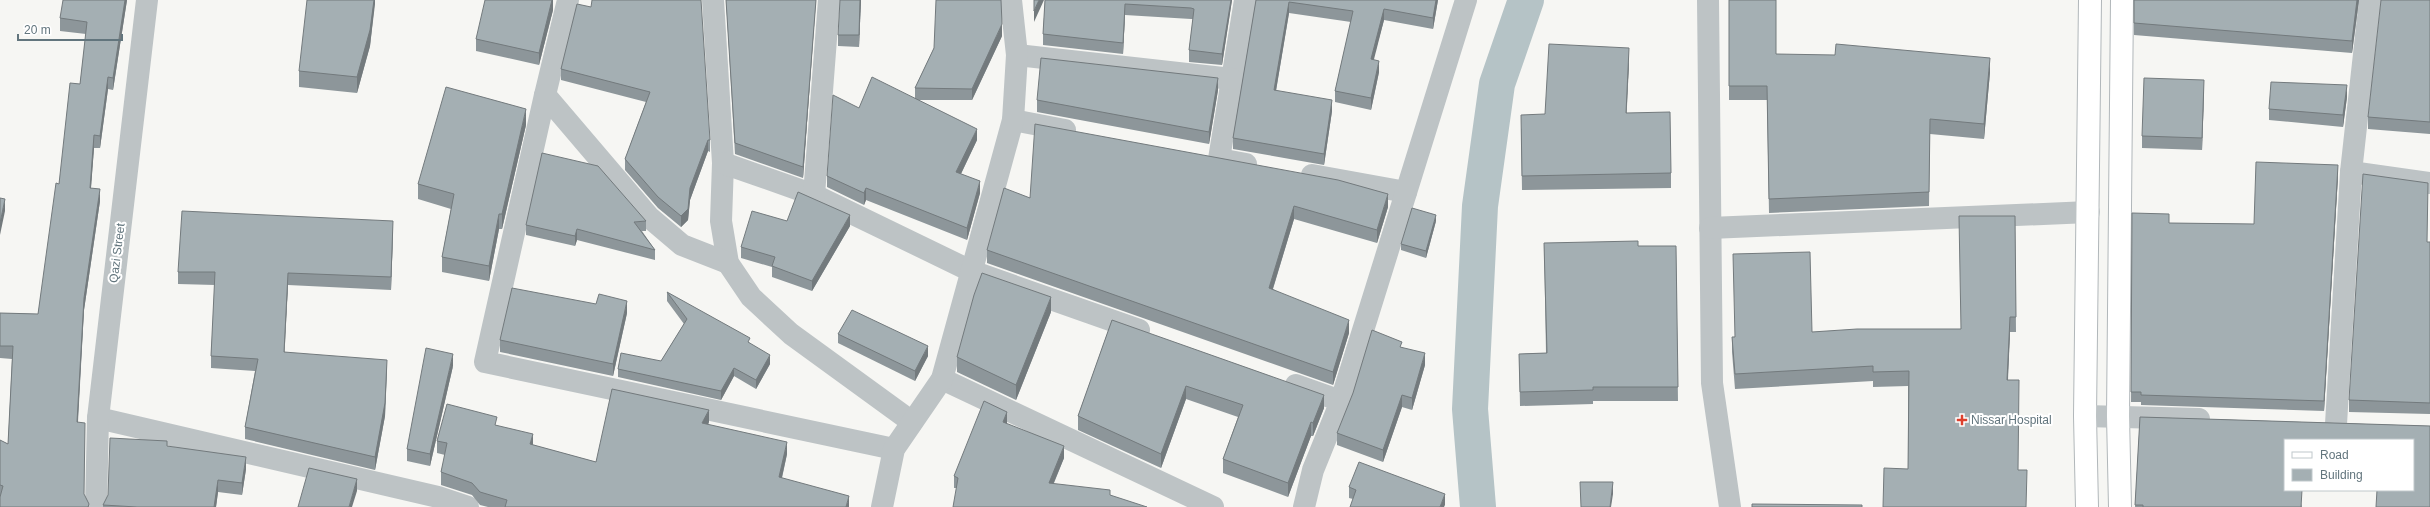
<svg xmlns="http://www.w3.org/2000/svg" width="2430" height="507" font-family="Helvetica,sans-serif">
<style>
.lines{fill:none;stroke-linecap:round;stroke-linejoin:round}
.canal{stroke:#b5c3c6;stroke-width:36}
.major-casing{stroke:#b1b7ba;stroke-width:24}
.minor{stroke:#bdc3c5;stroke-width:22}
.major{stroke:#fff;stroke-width:22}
.wall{fill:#8d969a}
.shaded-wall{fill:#737a7d}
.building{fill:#a4afb3;stroke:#737a7d}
.poi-dot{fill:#dd402d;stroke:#fff;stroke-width:1.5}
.labels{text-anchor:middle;stroke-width:4;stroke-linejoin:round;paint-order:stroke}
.street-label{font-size:12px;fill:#62757d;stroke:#fff}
.poi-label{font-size:12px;fill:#62757d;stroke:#fff;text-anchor:start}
</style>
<rect width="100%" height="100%" fill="#f6f6f3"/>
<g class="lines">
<path class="canal" d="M 1478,507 L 1470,409 L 1480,206 L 1497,84 L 1526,0"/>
<defs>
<g id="major">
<path d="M 2087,507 L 2085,416 L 2090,0"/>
<path d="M 2120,507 L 2118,416 L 2122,0"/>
</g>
</defs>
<use href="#major" class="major-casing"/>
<g class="minor">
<path d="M 713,0 L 723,163 L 721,221 L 728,263 L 751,297 L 791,334 L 912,422"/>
<path d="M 1245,0 L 1219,159 L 1246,164"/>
<path d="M 1708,0 L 1712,383 L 1730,507"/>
<path d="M 1017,55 L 1232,79"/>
<path d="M 545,95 L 568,0"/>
<path d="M 1013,120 L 1065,130"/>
<path d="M 723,163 L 814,195 L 971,271 L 1139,330"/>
<path d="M 2351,172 L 2430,183"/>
<path d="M 1312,175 L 1406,192"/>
<path d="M 814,195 L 829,0"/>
<path d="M 1710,228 L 2089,212"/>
<path d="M 728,263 L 682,245 L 649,217 L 545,95 L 485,362 L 894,449"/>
<path d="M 942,379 L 1213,507"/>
<path d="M 1296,385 L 1341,401"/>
<path d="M 2085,416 L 2199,419"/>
<path d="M 98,418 L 438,497 L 468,507"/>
<path d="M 2336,424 L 2351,172 L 2370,0"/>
<path d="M 96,507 L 98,418 L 147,0"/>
<path d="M 882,507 L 894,449 L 942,379 L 1013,120 L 1017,55 L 1011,0"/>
<path d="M 1304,507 L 1313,470 L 1341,401 L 1466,0"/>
</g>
<use href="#major" class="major"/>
</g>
<g class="wall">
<path d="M 127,0 L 113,90 L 108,89 L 100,148 L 94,148 L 91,188 L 100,201 L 84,310 L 78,422 L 84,495 L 89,507 L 0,507 L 0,440 L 8,444 L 12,359 L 0,358 L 0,313 L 38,314 L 59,184 L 80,84 L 86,34 L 60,31 L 60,18 Z"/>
<path d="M 375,0 L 370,46 L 357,93 L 299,87 L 299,71 Z"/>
<path d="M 553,0 L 553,10 L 539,65 L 476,51 L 476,39 Z"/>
<path d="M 726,0 L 816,0 L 803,178 L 735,154 Z"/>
<path d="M 861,0 L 859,47 L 838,46 L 838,35 Z"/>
<path d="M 1045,0 L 1232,0 L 1222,65 L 1189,62 L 1189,50 L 1193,19 L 1191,19 L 1125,15 L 1123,54 L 1043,45 L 1043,34 Z"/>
<path d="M 1256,0 L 1438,0 L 1433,29 L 1384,20 L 1373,60 L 1379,72 L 1371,110 L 1335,102 L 1335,91 L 1351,22 L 1289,13 L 1276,91 L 1332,111 L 1324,165 L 1233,149 L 1233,138 Z"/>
<path d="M 1729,0 L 1776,54 L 1990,72 L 1984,139 L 1930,134 L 1929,206 L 1769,213 L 1767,100 L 1729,100 Z"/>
<path d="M 2134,0 L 2359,0 L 2352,53 L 2134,35 Z"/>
<path d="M 2430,0 L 2430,134 L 2368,129 L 2368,117 Z"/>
<path d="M 591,7 L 710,140 L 710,152 L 708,151 L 690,200 L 688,220 L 681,227 L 658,208 L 625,170 L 625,159 L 646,102 L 561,80 L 561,69 Z"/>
<path d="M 1002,36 L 972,100 L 918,100 L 977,140 L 961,174 L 980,193 L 967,240 L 866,200 L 864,205 L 827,187 L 827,176 L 859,108 L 915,98 L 915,88 L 934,48 Z"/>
<path d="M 1629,63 L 1626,113 L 1671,173 L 1671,188 L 1522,190 L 1521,129 Z"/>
<path d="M 1218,90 L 1209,144 L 1037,112 L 1037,100 Z"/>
<path d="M 2204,92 L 2202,150 L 2142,148 L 2142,136 Z"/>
<path d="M 2347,97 L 2343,127 L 2269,120 L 2269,109 Z"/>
<path d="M 526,125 L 502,229 L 499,229 L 489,281 L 442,272 L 442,257 L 451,209 L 418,199 L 418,184 Z"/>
<path d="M 2338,176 L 2324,411 L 2141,405 L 2141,402 L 2131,402 L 2132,213 L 2169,223 L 2254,224 Z"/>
<path d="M 1030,198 L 1388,207 L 1377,243 L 1294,219 L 1273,289 L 1349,333 L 1333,385 L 987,263 L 987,250 Z"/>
<path d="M 2015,216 L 2016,332 L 2010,332 L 2008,380 L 1908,469 L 1908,386 L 1873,387 L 1873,381 L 1735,389 L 1732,352 L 1732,337 L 1812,332 L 1961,329 Z"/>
<path d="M 646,221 L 646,231 L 642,231 L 655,250 L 655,260 L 577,240 L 575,246 L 526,235 L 526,225 Z"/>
<path d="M 1436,221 L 1426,258 L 1401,250 L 1401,244 Z"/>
<path d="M 850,226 L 812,291 L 772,277 L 772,267 L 741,258 L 741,247 Z"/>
<path d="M 393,233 L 391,290 L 288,285 L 284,352 L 387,372 L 385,416 L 375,470 L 245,439 L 245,427 L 255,371 L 211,368 L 211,356 L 215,285 L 178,284 L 178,272 Z"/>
<path d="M 2427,242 L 2430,242 L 2430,414 L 2349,412 L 2349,400 Z"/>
<path d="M 1544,243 L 1638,246 L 1676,246 L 1678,401 L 1593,401 L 1593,404 L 1520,406 L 1519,354 L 1546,353 Z"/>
<path d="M 667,292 L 750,343 L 770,364 L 756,389 L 734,376 L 721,400 L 618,377 L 618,369 L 661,361 L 684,324 L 667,301 Z"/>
<path d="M 1051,312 L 1016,400 L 957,372 L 957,357 Z"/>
<path d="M 627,313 L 613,376 L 500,352 L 500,340 Z"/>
<path d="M 1112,320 L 1324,408 L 1313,436 L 1311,436 L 1288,497 L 1223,473 L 1223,459 L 1238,417 L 1186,399 L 1161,468 L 1078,430 L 1078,416 Z"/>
<path d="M 838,334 L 928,356 L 915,381 L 838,343 Z"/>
<path d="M 1402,347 L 1425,365 L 1412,410 L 1402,407 L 1383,462 L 1337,445 L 1337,433 Z"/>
<path d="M 453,366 L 430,466 L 407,461 L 407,449 Z"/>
<path d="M 2140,417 L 2430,426 L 2413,440 L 2285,440 L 2302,507 L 2135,507 Z"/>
<path d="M 709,422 L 708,425 L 787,454 L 782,478 L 849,507 L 488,507 L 480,505 L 472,495 L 441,485 L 441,472 L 445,455 L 437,453 L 437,441 L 497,425 L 533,445 L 596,462 Z"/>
<path d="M 1007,424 L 1064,458 L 1054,483 L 956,488 L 954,488 L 954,476 Z"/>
<path d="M 167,446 L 246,469 L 242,495 L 218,492 L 216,507 L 103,507 L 103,505 Z"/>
<path d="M 1349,487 L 1445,505 L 1353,499 L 1349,498 Z"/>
</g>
<g class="shaded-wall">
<path d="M 125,0 L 127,0 L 113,90 L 113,78 Z"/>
<path d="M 374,0 L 375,0 L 375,4 L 370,46 L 357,93 L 357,77 Z"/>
<path d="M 552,0 L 553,0 L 553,10 L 539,65 L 539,53 Z"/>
<path d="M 816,0 L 803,178 L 803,167 Z"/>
<path d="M 860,0 L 861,0 L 859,47 L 859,35 Z"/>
<path d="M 1039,0 L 1044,0 L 1034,22 L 1034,11 Z"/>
<path d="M 1231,0 L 1232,0 L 1222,65 L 1222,54 Z"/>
<path d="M 1436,0 L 1438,0 L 1433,29 L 1433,18 Z"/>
<path d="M 2357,0 L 2359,0 L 2352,53 L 2352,41 Z"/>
<path d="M 1289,2 L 1289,13 L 1274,102 L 1274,90 Z"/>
<path d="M 1125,4 L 1125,15 L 1123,54 L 1123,43 Z"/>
<path d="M 1384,9 L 1384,20 L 1371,71 L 1371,59 Z"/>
<path d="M 1002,24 L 1002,36 L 972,100 L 972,89 Z"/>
<path d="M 1629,48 L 1629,63 L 1626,127 L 1626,113 Z"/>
<path d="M 1990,58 L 1990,72 L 1984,139 L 1984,124 Z"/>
<path d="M 1379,61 L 1379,72 L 1371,110 L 1371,98 Z"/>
<path d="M 108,77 L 108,89 L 100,148 L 100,136 Z"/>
<path d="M 1218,78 L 1218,90 L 1209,144 L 1209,132 Z"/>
<path d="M 2204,80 L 2204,92 L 2202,150 L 2202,138 Z"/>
<path d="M 2347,85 L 2347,97 L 2343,127 L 2343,115 Z"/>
<path d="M 1332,100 L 1332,111 L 1324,165 L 1324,154 Z"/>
<path d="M 526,109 L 526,125 L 502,229 L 502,214 Z"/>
<path d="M 977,129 L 977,140 L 956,184 L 956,172 Z"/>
<path d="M 94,135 L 94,148 L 90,200 L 90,188 Z"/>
<path d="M 708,140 L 708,151 L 690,200 L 688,220 L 681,227 L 681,216 L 690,188 Z"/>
<path d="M 2338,165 L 2338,176 L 2324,411 L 2324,401 Z"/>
<path d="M 980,181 L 980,193 L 967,240 L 967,228 Z"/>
<path d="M 866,188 L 866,200 L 864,205 L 864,193 Z"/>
<path d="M 100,189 L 100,201 L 84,310 L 77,434 L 77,422 L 84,298 Z"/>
<path d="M 1388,194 L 1388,207 L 1377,243 L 1377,230 Z"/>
<path d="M 5,199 L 5,211 L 0,235 L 0,223 Z"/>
<path d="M 1294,206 L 1294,219 L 1269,301 L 1269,288 Z"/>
<path d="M 499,214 L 499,229 L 489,281 L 489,266 Z"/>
<path d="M 850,215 L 850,226 L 812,291 L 812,281 Z"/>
<path d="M 1436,215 L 1436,221 L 1426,258 L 1426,251 Z"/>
<path d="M 393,221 L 393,233 L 391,290 L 391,277 Z"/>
<path d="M 577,229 L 577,240 L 575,246 L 575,236 Z"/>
<path d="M 288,273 L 288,285 L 284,364 L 284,352 Z"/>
<path d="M 1051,297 L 1051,312 L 1016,400 L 1016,385 Z"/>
<path d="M 627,301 L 627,313 L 613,376 L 613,364 Z"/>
<path d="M 2010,317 L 2010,332 L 2007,395 L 2007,380 Z"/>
<path d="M 1349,320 L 1349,333 L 1333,385 L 1333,372 Z"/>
<path d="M 928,346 L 928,356 L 915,381 L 915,371 Z"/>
<path d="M 1425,353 L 1425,365 L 1412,410 L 1412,398 Z"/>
<path d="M 453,354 L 453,366 L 430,466 L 430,454 Z"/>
<path d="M 770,355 L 770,364 L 756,389 L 756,380 Z"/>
<path d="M 387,360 L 385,416 L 375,470 L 375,457 Z"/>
<path d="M 734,368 L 734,376 L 721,400 L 721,391 Z"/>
<path d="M 1186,386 L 1186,399 L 1161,468 L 1161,454 Z"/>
<path d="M 1324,395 L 1324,408 L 1313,436 L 1313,423 Z"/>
<path d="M 1402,395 L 1402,407 L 1383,462 L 1383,450 Z"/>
<path d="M 709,410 L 709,422 L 702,436 L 702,423 Z"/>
<path d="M 1007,412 L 1007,424 L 1003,434 L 1003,422 Z"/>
<path d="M 1311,422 L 1311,436 L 1288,497 L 1288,483 Z"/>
<path d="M 533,434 L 533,447 L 530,444 Z"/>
<path d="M 787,442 L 787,454 L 779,490 L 779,477 Z"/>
<path d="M 1064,446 L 1064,458 L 1049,494 L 1049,483 Z"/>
<path d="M 246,457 L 246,469 L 242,495 L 242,483 Z"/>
<path d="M 357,479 L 357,491 L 352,507 L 349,507 Z"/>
<path d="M 218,480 L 218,492 L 216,507 L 214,507 Z"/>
<path d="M 1613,482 L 1613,494 L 1611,507 L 1610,507 Z"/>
<path d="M 1445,494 L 1445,505 L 1444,507 L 1440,507 Z"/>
<path d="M 849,496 L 849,507 L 846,507 Z"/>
</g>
<g class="building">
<path d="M 63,0 L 125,0 L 113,78 L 108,77 L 100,136 L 94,135 L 90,188 L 100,189 L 84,298 L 77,422 L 85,423 L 84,494 L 89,504 L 88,507 L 0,507 L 0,497 L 3,486 L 0,485 L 0,440 L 8,444 L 13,346 L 0,346 L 0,313 L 38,314 L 56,183 L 59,184 L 70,83 L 80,84 L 87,22 L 60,18 Z"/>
<path d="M 307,0 L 374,0 L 370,30 L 357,77 L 299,71 Z"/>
<path d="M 485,0 L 552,0 L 539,53 L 476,39 Z"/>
<path d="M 592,0 L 701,0 L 710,140 L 708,140 L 690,188 L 688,209 L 681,216 L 658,197 L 625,159 L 650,92 L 561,69 L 577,4 L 591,7 Z"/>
<path d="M 726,0 L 816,0 L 803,167 L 735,143 Z"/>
<path d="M 840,0 L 860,0 L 859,35 L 838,35 Z"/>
<path d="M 936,0 L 1001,0 L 1002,24 L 972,89 L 915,88 L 934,48 Z"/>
<path d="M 1034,0 L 1039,0 L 1034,11 Z"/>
<path d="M 1045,0 L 1231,0 L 1222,54 L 1189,50 L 1194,9 L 1191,8 L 1125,4 L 1123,43 L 1043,34 Z"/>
<path d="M 1256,0 L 1436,0 L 1433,18 L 1384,9 L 1371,59 L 1379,61 L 1371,98 L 1335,91 L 1353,11 L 1289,2 L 1274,90 L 1332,100 L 1324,154 L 1233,138 Z"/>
<path d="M 1729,0 L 1776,0 L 1776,54 L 1835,55 L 1836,44 L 1990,58 L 1984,124 L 1930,119 L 1929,192 L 1769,199 L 1767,86 L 1729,86 Z"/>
<path d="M 2134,0 L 2357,0 L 2352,41 L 2134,23 Z"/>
<path d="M 2381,0 L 2430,0 L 2430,122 L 2368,117 Z"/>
<path d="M 1549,44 L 1629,48 L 1626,113 L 1670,112 L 1671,173 L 1522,176 L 1521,115 L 1545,114 Z"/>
<path d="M 1041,58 L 1218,78 L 1209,132 L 1037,100 Z"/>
<path d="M 872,77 L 977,129 L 956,172 L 980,181 L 967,228 L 866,188 L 864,193 L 827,176 L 833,95 L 859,108 Z"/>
<path d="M 2144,78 L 2204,80 L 2202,138 L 2142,136 Z"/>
<path d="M 2271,82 L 2347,85 L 2343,115 L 2269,109 Z"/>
<path d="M 446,87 L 526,109 L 502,214 L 499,214 L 489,266 L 442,257 L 454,194 L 418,184 Z"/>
<path d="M 1035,124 L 1338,180 L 1388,194 L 1377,230 L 1294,206 L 1269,288 L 1349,320 L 1333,372 L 987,250 L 1004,188 L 1030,198 Z"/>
<path d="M 542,153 L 598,166 L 646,221 L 634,222 L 655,250 L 577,229 L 575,236 L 526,225 Z"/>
<path d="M 2256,162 L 2338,165 L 2324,401 L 2141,395 L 2141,392 L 2131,392 L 2132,213 L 2169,214 L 2169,223 L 2254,224 Z"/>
<path d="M 2363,174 L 2428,183 L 2427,242 L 2430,242 L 2430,403 L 2349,400 Z"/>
<path d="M 798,192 L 850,215 L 812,281 L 772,266 L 775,257 L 741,247 L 752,211 L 787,221 Z"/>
<path d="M 0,198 L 5,199 L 0,223 Z"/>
<path d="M 1412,208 L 1436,215 L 1426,251 L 1401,244 Z"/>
<path d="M 182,211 L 393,221 L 391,277 L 288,273 L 284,352 L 387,360 L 385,403 L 375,457 L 245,427 L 258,359 L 211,356 L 215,272 L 178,272 Z"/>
<path d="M 1959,216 L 2015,216 L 2016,317 L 2010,317 L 2007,380 L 2019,380 L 2018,470 L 2027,470 L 2026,507 L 1883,507 L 1884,468 L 1908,469 L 1909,371 L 1873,372 L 1873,366 L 1735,374 L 1732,337 L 1735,337 L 1733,254 L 1810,252 L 1812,332 L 1857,329 L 1961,329 Z"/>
<path d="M 1638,241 L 1638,246 L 1676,246 L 1678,387 L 1593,387 L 1593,390 L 1520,392 L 1519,354 L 1547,353 L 1544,243 Z"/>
<path d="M 982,273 L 1051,297 L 1016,385 L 957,357 L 974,295 Z"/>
<path d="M 512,288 L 596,304 L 599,294 L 627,301 L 613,364 L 500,340 Z"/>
<path d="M 667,292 L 750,338 L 748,342 L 770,355 L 756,380 L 734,368 L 721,391 L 618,369 L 621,353 L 661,361 L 687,319 Z"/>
<path d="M 852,310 L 928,346 L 915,371 L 838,334 Z"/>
<path d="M 1112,320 L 1324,395 L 1313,423 L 1311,422 L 1288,483 L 1223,459 L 1243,405 L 1186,386 L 1161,454 L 1078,416 Z"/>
<path d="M 1372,330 L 1402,342 L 1400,347 L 1425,353 L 1412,398 L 1402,395 L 1383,450 L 1337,433 L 1353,393 Z"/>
<path d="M 426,348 L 453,354 L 430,454 L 407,449 Z"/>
<path d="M 612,389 L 709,410 L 702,423 L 787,442 L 779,477 L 849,496 L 846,507 L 505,507 L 507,500 L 480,492 L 472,483 L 441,472 L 447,443 L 437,441 L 447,404 L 497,417 L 495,425 L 533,434 L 530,444 L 596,462 Z"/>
<path d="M 984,401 L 1007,412 L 1003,422 L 1064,446 L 1049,483 L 1110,490 L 1110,495 L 1147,507 L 953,507 L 958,478 L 954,476 Z"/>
<path d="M 2140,417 L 2430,426 L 2430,507 L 2376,507 L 2377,490 L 2413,490 L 2413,440 L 2285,440 L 2285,490 L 2302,490 L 2301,507 L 2143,507 L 2143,505 L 2135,505 Z"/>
<path d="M 110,438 L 167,441 L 167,446 L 246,457 L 242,483 L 218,480 L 214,507 L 137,507 L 103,505 L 108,495 Z"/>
<path d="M 1359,462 L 1445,494 L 1440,507 L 1350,507 L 1356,490 L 1349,487 Z"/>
<path d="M 309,468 L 357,479 L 349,507 L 298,507 Z"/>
<path d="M 1580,482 L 1613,482 L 1610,507 L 1581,507 Z"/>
<path d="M 1752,504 L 1862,505 L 1862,507 L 1752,507 Z"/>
</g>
<path class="poi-dot" d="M1960 414h4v4h4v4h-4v4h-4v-4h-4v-4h4z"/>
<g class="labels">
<g class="street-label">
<text transform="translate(117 253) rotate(-83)" y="4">Qazi Street</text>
</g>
<g class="poi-label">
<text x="1971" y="424">Nissar Hospital</text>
</g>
</g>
<rect x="2284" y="439" width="130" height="52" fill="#ffffff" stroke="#c0c8cb"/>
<rect x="2292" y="452" width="20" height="6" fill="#ffffff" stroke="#c0c8cb"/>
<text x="2320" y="459" font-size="12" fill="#62757d">Road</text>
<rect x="2292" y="469" width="20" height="12" fill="#a4afb3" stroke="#c0c8cb"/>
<text x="2320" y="479" font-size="12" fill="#62757d">Building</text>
<path d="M18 34v6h104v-6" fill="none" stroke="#62757d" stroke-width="2"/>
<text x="24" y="34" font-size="12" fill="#62757d" stroke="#ffffff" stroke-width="3" paint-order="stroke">20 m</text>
</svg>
